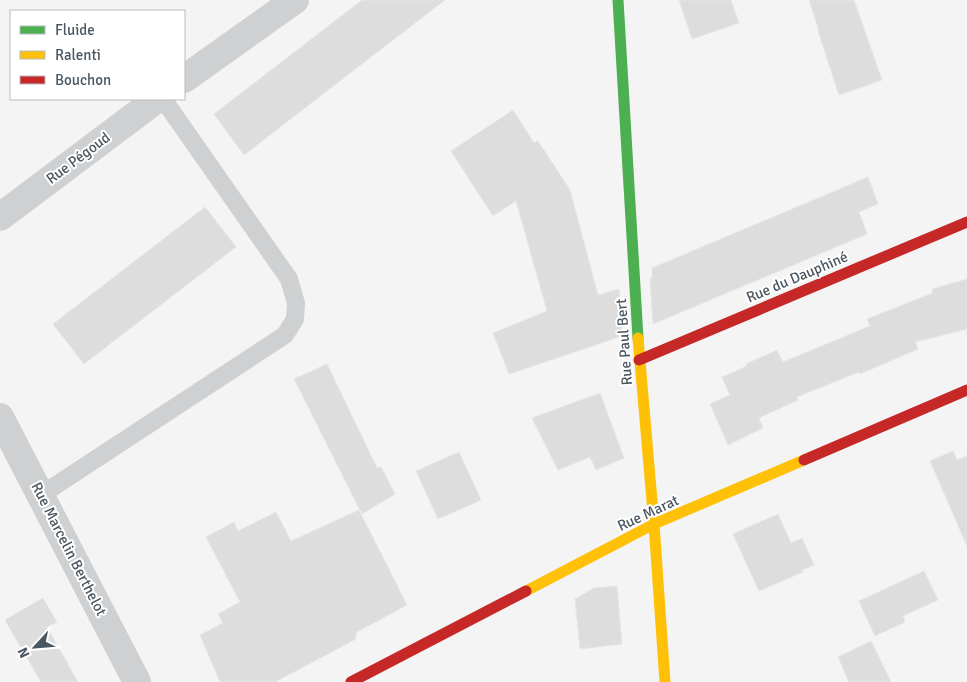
<svg xmlns="http://www.w3.org/2000/svg" width="967" height="682" font-family="Signika,sans-serif">
<style>
.building{fill:#ddddde;stroke:#e5e6e7}
.lines{fill:none;stroke-linecap:round;stroke-linejoin:round}
.lane{stroke:#ced0d2;stroke-width:18}
.street{stroke:#ced0d2;stroke-width:28}
.fast{stroke:#4caf50;stroke-width:11}
.slow{stroke:#ffc107;stroke-width:11}
.jam{stroke:#c62828;stroke-width:11}
.labels{text-anchor:middle;stroke-width:4;stroke-linejoin:round;paint-order:stroke}
.street-label{font-size:15px;fill:#4a5661;stroke:#fff}
</style>
<rect width="100%" height="100%" fill="#f4f4f4"/>
<g class="building">
<path d="M 362,0 L 445,0 L 244,155 L 214,114 Z"/>
<path d="M 679,0 L 731,0 L 739,23 L 692,39 Z"/>
<path d="M 809,0 L 854,0 L 882,80 L 839,95 L 818,31 L 819,31 Z"/>
<path d="M 513,110 L 534,143 L 538,141 L 570,190 L 598,295 L 619,289 L 622,336 L 509,374 L 493,333 L 547,311 L 516,201 L 493,216 L 451,151 Z"/>
<path d="M 868,177 L 878,204 L 859,212 L 867,234 L 653,324 L 650,279 L 652,278 L 652,268 Z"/>
<path d="M 205,207 L 236,247 L 84,364 L 53,324 Z"/>
<path d="M 967,279 L 967,329 L 915,342 L 918,349 L 860,374 L 859,372 L 797,397 L 798,400 L 759,418 L 763,428 L 728,445 L 710,404 L 730,395 L 722,377 L 747,366 L 746,364 L 777,350 L 783,362 L 870,326 L 867,319 L 933,293 L 932,289 Z"/>
<path d="M 327,364 L 377,468 L 381,467 L 395,494 L 362,514 L 294,379 Z"/>
<path d="M 600,393 L 624,458 L 596,470 L 590,457 L 558,470 L 532,418 Z"/>
<path d="M 953,451 L 957,460 L 967,456 L 967,546 L 930,461 Z"/>
<path d="M 459,452 L 481,500 L 438,519 L 416,471 Z"/>
<path d="M 359,510 L 407,605 L 355,633 L 357,635 L 355,636 L 356,639 L 275,682 L 220,682 L 200,635 L 223,623 L 218,614 L 240,602 L 206,537 L 234,522 L 238,531 L 276,512 L 291,541 Z"/>
<path d="M 778,514 L 791,543 L 802,538 L 814,565 L 802,570 L 803,572 L 759,591 L 733,534 Z"/>
<path d="M 924,571 L 938,600 L 903,616 L 905,622 L 875,636 L 859,601 Z"/>
<path d="M 617,586 L 622,644 L 580,649 L 575,599 L 594,588 Z"/>
<path d="M 43,598 L 57,622 L 47,627 L 78,682 L 41,682 L 5,620 Z"/>
<path d="M 871,641 L 891,682 L 849,682 L 838,657 Z"/>
</g>
<g class="lines">
<path class="lane" d="M 41,495 L 285,335 L 295,319 L 296,303 L 289,279 L 163,99"/>
<g class="street">
<path d="M 184,79 L 295,0"/>
<path d="M 0,217 L 157,99"/>
<path d="M 0,417 L 137,682"/>
</g>
<path class="fast" d="M 618,0 L 638,338"/>
<g class="slow">
<path d="M 638,338 L 654,524 L 665,682"/>
<path d="M 526,591 L 654,524 L 804,460"/>
</g>
<g class="jam">
<path d="M 639,360 L 967,222"/>
<path d="M 804,460 L 967,390"/>
<path d="M 351,682 L 526,591"/>
</g>
</g>
<g class="labels">
<g class="street-label">
<text transform="translate(78 158) rotate(-37)" y="5">Rue Pégoud</text>
<text transform="translate(797 277) rotate(-23)" y="5">Rue du Dauphiné</text>
<text transform="translate(624 342) rotate(-94)" y="5">Rue Paul Bert</text>
<text transform="translate(648 513) rotate(-25)" y="5">Rue Marat</text>
<text transform="translate(69 549) rotate(63)" y="5">Rue Marcelin Berthelot</text>
</g>
</g>
<rect x="10" y="10" width="175" height="90" fill="#ffffff" stroke="#b7bbc0"/>
<rect x="20" y="26" width="25" height="8" fill="#4caf50" stroke="#b7bbc0"/>
<text x="55" y="35" font-size="15" fill="#4a5661">Fluide</text>
<rect x="20" y="51" width="25" height="8" fill="#ffc107" stroke="#b7bbc0"/>
<text x="55" y="60" font-size="15" fill="#4a5661">Ralenti</text>
<rect x="20" y="76" width="25" height="8" fill="#c62828" stroke="#b7bbc0"/>
<text x="55" y="85" font-size="15" fill="#4a5661">Bouchon</text>
<g transform="translate(35 647) rotate(244)" stroke="#ffffff" stroke-width="4" paint-order="stroke">
<path d="M0-4L9 19L0 12L-9 19Z" fill="#4a5661"/>
<text y="-8" font-size="14" font-weight="bold" text-anchor="middle" fill="#4a5661">N</text>
</g>
</svg>
